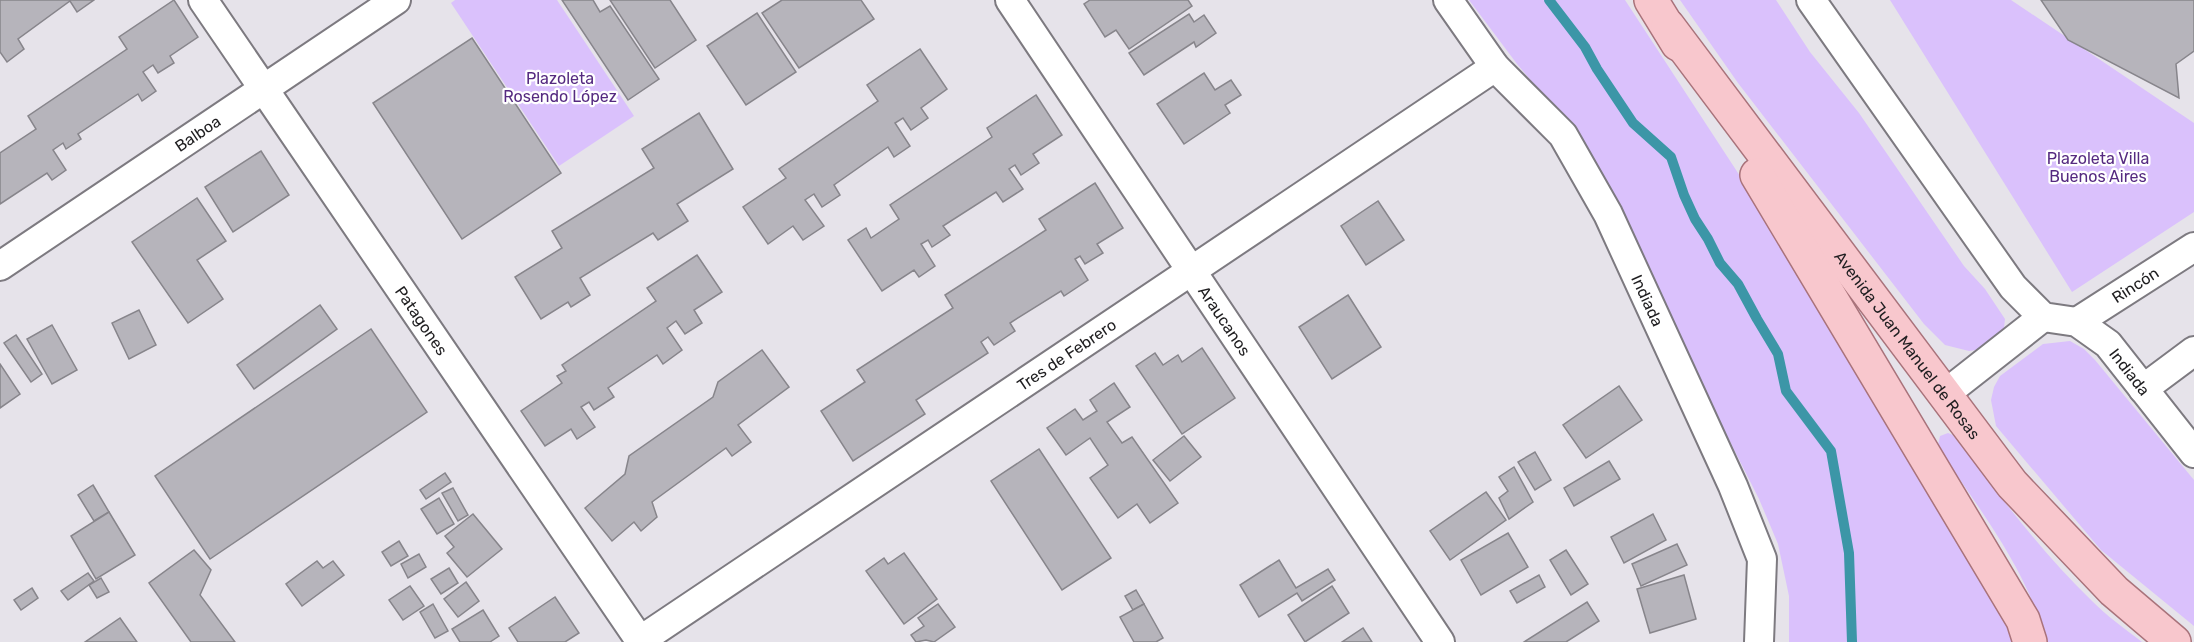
<svg xmlns="http://www.w3.org/2000/svg" width="2194" height="642" font-family="Rubik,sans-serif">
<style>
.green{fill:#dac1fc}
.lines{fill:none;stroke-linecap:round;stroke-linejoin:round}
.stream{stroke:#3c96a7;stroke-width:10}
.building{fill:#b6b4bb;stroke:#87858b;stroke-width:1.5}
.street-casing{stroke:#7d7a80;stroke-width:32}
.primary-casing{stroke:#a9737b;stroke-width:36}
.street{stroke:#fff;stroke-width:28}
.primary{stroke:#f8c7cd;stroke-width:33}
.labels{text-anchor:middle;stroke-width:4.5;stroke-linejoin:round;paint-order:stroke}
.park-label{font-size:16px;fill:#552a80;stroke:#fff}
.street-label{font-size:16px;fill:#1f1e20;stroke:#fff}
</style>
<rect width="100%" height="100%" fill="#e6e3ea"/>
<g class="green">
<path d="M 455,0 L 557,0 L 634,116 L 559,166 L 451,3 Z"/>
<path d="M 1469,0 L 1625,0 L 1770,222 L 2008,621 L 2013,642 L 1789,642 L 1789,596 L 1778,544 L 1759,499 L 1672,327 L 1579,137 L 1517,64 Z"/>
<path d="M 1680,0 L 1776,0 L 1810,52 L 1859,113 L 1964,266 L 1985,289 L 2005,319 L 2003,336 L 1989,348 L 1969,351 L 1945,345 L 1924,324 L 1738,83 Z"/>
<path d="M 1890,0 L 2011,0 L 2194,123 L 2194,212 L 2072,292 Z"/>
<path d="M 2070,341 L 2084,349 L 2095,360 L 2194,480 L 2194,626 L 2101,550 L 1996,426 L 1991,400 L 1994,387 L 2000,376 L 2043,344 Z"/>
<path d="M 1948,433 L 1953,435 C 1997,492 2040,551 2092,601 C 2107,616 2125,629 2142,642 L 2046,642 C 2028,570 1980,511 1940,450 L 1938,445 L 1940,436 Z"/>
</g>
<g class="lines">
<path class="stream" d="M 1549,0 L 1585,47 L 1597,69 L 1633,123 L 1671,157 L 1684,195 L 1695,219 L 1708,239 L 1720,263 L 1738,284 L 1757,319 L 1778,354 L 1786,391 L 1831,451 L 1849,553 L 1852,642"/>
</g>
<g class="building">
<path d="M 0,0 L 94,0 L 77,12 L 70,1 L 18,39 L 24,49 L 7,62 L 0,52 Z"/>
<path d="M 174,0 L 198,37 L 170,56 L 174,63 L 158,73 L 153,65 L 143,72 L 156,91 L 142,101 L 138,94 L 78,134 L 81,139 L 66,149 L 63,143 L 53,150 L 66,170 L 52,180 L 47,173 L 0,204 L 0,153 L 36,129 L 28,116 L 127,49 L 119,37 Z"/>
<path d="M 562,0 L 593,0 L 600,12 L 610,6 L 659,79 L 628,100 Z"/>
<path d="M 610,0 L 670,0 L 696,40 L 655,68 Z"/>
<path d="M 782,0 L 861,0 L 874,19 L 799,68 L 762,13 Z"/>
<path d="M 1090,0 L 1188,0 L 1192,6 L 1129,49 L 1116,30 L 1105,37 L 1084,4 Z"/>
<path d="M 2041,0 L 2194,0 L 2194,51 L 2176,64 L 2179,98 L 2068,40 Z"/>
<path d="M 757,13 L 796,72 L 746,105 L 707,46 Z"/>
<path d="M 1189,14 L 1194,22 L 1204,15 L 1216,33 L 1196,47 L 1194,42 L 1144,75 L 1129,53 Z"/>
<path d="M 472,38 L 561,173 L 462,239 L 373,103 Z"/>
<path d="M 920,49 L 947,89 L 921,108 L 928,118 L 911,130 L 903,118 L 895,123 L 910,146 L 894,157 L 888,147 L 834,185 L 840,195 L 822,207 L 814,194 L 805,200 L 824,226 L 803,240 L 793,226 L 768,244 L 743,207 L 786,178 L 779,169 L 878,101 L 867,85 Z"/>
<path d="M 1204,73 L 1215,90 L 1231,80 L 1241,95 L 1225,105 L 1230,113 L 1184,144 L 1157,104 Z"/>
<path d="M 1036,95 L 1062,135 L 1033,154 L 1039,163 L 1021,175 L 1015,165 L 1009,169 L 1023,189 L 1003,202 L 996,192 L 943,226 L 950,235 L 932,247 L 928,240 L 921,244 L 935,266 L 919,277 L 914,270 L 882,291 L 848,240 L 866,228 L 871,238 L 899,219 L 890,205 L 992,137 L 987,128 Z"/>
<path d="M 699,113 L 733,169 L 677,204 L 688,221 L 658,240 L 653,233 L 580,278 L 590,295 L 571,307 L 568,302 L 541,319 L 515,277 L 562,248 L 552,231 L 654,168 L 642,149 Z"/>
<path d="M 261,151 L 289,195 L 233,232 L 205,187 Z"/>
<path d="M 1095,183 L 1123,228 L 1097,244 L 1103,253 L 1085,264 L 1080,256 L 1075,259 L 1088,280 L 1064,296 L 1061,291 L 1010,323 L 1015,331 L 994,345 L 988,337 L 981,342 L 988,353 L 916,400 L 925,414 L 853,461 L 821,411 L 865,382 L 857,370 L 953,308 L 945,295 L 1046,230 L 1039,219 Z"/>
<path d="M 197,198 L 226,241 L 197,260 L 223,299 L 188,323 L 132,242 Z"/>
<path d="M 1378,201 L 1404,240 L 1366,265 L 1341,226 Z"/>
<path d="M 697,255 L 722,292 L 694,310 L 702,323 L 685,334 L 676,321 L 667,328 L 682,350 L 663,364 L 657,355 L 608,388 L 614,397 L 594,410 L 589,402 L 581,407 L 595,427 L 577,439 L 571,429 L 545,446 L 521,411 L 562,383 L 557,376 L 566,371 L 562,365 L 656,301 L 647,288 Z"/>
<path d="M 1348,295 L 1381,347 L 1332,379 L 1299,327 Z"/>
<path d="M 320,305 L 337,329 L 254,389 L 237,365 Z"/>
<path d="M 139,310 L 156,345 L 129,359 L 112,323 Z"/>
<path d="M 52,325 L 77,370 L 52,384 L 27,339 Z"/>
<path d="M 371,329 L 427,412 L 210,559 L 155,476 Z"/>
<path d="M 16,335 L 42,374 L 31,382 L 4,343 Z"/>
<path d="M 1202,348 L 1235,398 L 1182,434 L 1136,366 L 1155,353 L 1163,365 L 1178,355 L 1182,362 Z"/>
<path d="M 762,350 L 789,387 L 738,425 L 751,442 L 732,456 L 726,448 L 652,502 L 657,517 L 641,531 L 634,522 L 612,541 L 585,508 L 625,474 L 629,456 L 713,397 L 718,382 Z"/>
<path d="M 0,364 L 20,394 L 0,408 Z"/>
<path d="M 1114,383 L 1130,407 L 1107,422 L 1122,443 L 1132,437 L 1178,503 L 1150,523 L 1137,504 L 1118,518 L 1090,478 L 1108,465 L 1090,438 L 1066,455 L 1047,428 L 1075,409 L 1083,420 L 1097,411 L 1090,400 Z"/>
<path d="M 1619,386 L 1642,420 L 1586,458 L 1563,425 Z"/>
<path d="M 1184,436 L 1201,457 L 1170,481 L 1153,460 Z"/>
<path d="M 1039,449 L 1111,558 L 1062,590 L 991,481 Z"/>
<path d="M 1535,452 L 1551,480 L 1535,490 L 1518,462 Z"/>
<path d="M 1609,461 L 1620,479 L 1574,506 L 1564,488 Z"/>
<path d="M 1514,467 L 1533,502 L 1509,519 L 1499,498 L 1508,491 L 1499,477 Z"/>
<path d="M 445,473 L 451,482 L 426,499 L 420,490 Z"/>
<path d="M 93,485 L 109,512 L 94,521 L 78,495 Z"/>
<path d="M 453,488 L 468,515 L 458,521 L 442,493 Z"/>
<path d="M 1486,492 L 1506,520 L 1450,560 L 1430,531 Z"/>
<path d="M 439,498 L 454,524 L 437,534 L 421,509 Z"/>
<path d="M 109,512 L 135,555 L 96,579 L 71,536 Z"/>
<path d="M 473,514 L 502,549 L 467,577 L 447,553 L 454,547 L 445,536 Z"/>
<path d="M 1653,514 L 1666,540 L 1624,563 L 1611,537 Z"/>
<path d="M 1508,533 L 1528,567 L 1481,595 L 1461,560 Z"/>
<path d="M 399,541 L 408,556 L 391,566 L 382,552 Z"/>
<path d="M 1677,544 L 1687,565 L 1641,586 L 1632,564 Z"/>
<path d="M 194,550 L 211,570 L 200,595 L 235,642 L 191,642 L 149,583 Z"/>
<path d="M 1566,550 L 1588,584 L 1571,595 L 1550,560 Z"/>
<path d="M 904,553 L 937,599 L 904,624 L 866,571 L 884,558 L 888,564 Z"/>
<path d="M 419,554 L 426,567 L 408,578 L 401,564 Z"/>
<path d="M 1279,560 L 1296,588 L 1328,569 L 1335,580 L 1302,601 L 1297,593 L 1259,617 L 1240,585 Z"/>
<path d="M 317,561 L 323,568 L 333,561 L 344,575 L 302,606 L 286,584 Z"/>
<path d="M 449,568 L 458,583 L 441,594 L 431,579 Z"/>
<path d="M 88,573 L 94,581 L 68,600 L 61,591 Z"/>
<path d="M 1539,575 L 1545,587 L 1517,603 L 1510,591 Z"/>
<path d="M 1684,575 L 1696,619 L 1650,633 L 1637,589 Z"/>
<path d="M 101,578 L 109,592 L 97,598 L 89,585 Z"/>
<path d="M 466,582 L 479,601 L 458,617 L 444,599 Z"/>
<path d="M 410,586 L 424,606 L 403,620 L 389,600 Z"/>
<path d="M 1332,586 L 1349,613 L 1305,642 L 1288,615 Z"/>
<path d="M 32,588 L 38,598 L 21,610 L 14,600 Z"/>
<path d="M 1136,590 L 1144,604 L 1133,610 L 1125,596 Z"/>
<path d="M 555,597 L 579,633 L 565,642 L 518,642 L 509,628 Z"/>
<path d="M 1587,602 L 1599,621 L 1566,642 L 1524,642 Z"/>
<path d="M 433,604 L 448,631 L 435,638 L 420,612 Z"/>
<path d="M 938,604 L 955,627 L 934,642 L 926,640 L 916,642 L 911,635 L 924,626 L 918,618 Z"/>
<path d="M 1144,604 L 1163,638 L 1156,642 L 1134,642 L 1120,617 Z"/>
<path d="M 483,610 L 499,636 L 490,642 L 460,642 L 452,629 Z"/>
<path d="M 120,618 L 137,642 L 85,642 Z"/>
<path d="M 1363,628 L 1372,642 L 1342,642 Z"/>
</g>
<g class="lines">
<defs>
<g id="street">
<path id="s1" d="M 203,0 L 641,642"/>
<path id="s2" d="M 1010,0 L 1440,642"/>
<path id="s3" d="M 1448,0 L 1495,67 L 1563,135 L 1608,214 L 1733,486 L 1762,559 L 1759,642"/>
<path id="s4" d="M 1811,0 L 2013,287 L 2043,317 L 2077,322 L 2108,344 L 2194,453"/>
<path id="s5" d="M 0,266 L 396,0"/>
<path id="s6" d="M 2077,322 L 2194,247"/>
<path d="M 2143,389 L 2194,351"/>
<path d="M 1945,394 L 2043,317"/>
<path id="s7" d="M 638,642 L 1495,67"/>
</g>
<g id="primary">
<path d="M 1651,0 L 1678,44"/>
<path id="s8" d="M 1668,26 L 2012,484 L 2114,591 L 2174,642"/>
<path d="M 1757,175 L 2023,620 L 2030,642"/>
</g>
</defs>
<use href="#street" class="street-casing"/>
<use href="#primary" class="primary-casing"/>
<use href="#street" class="street"/>
<use href="#primary" class="primary"/>
</g>
<g class="labels">
<g class="park-label">
<text x="560" y="84">Plazoleta<tspan x="560" dy="18">Rosendo López</tspan></text>
<text x="2098" y="164">Plazoleta Villa<tspan x="2098" dy="18">Buenos Aires</tspan></text>
</g>
<g class="street-label">
<text dy="6" stroke="none"><textPath href="#s5" startOffset="238">Balboa</textPath></text>
<text dy="6" stroke="none"><textPath href="#s6" startOffset="69">Rincón</textPath></text>
<text dy="6" stroke="none"><textPath href="#s3" startOffset="364">Indiada</textPath></text>
<text dy="6" stroke="none"><textPath href="#s1" startOffset="388">Patagones</textPath></text>
<text dy="6" stroke="none"><textPath href="#s2" startOffset="386">Araucanos</textPath></text>
<text dy="6" stroke="none"><textPath href="#s8" startOffset="399">Avenida Juan Manuel de Rosas</textPath></text>
<text dy="6" stroke="none"><textPath href="#s7" startOffset="516">Tres de Febrero</textPath></text>
<text dy="6" stroke="none"><textPath href="#s4" startOffset="501">Indiada</textPath></text>
</g>
</g>
</svg>
